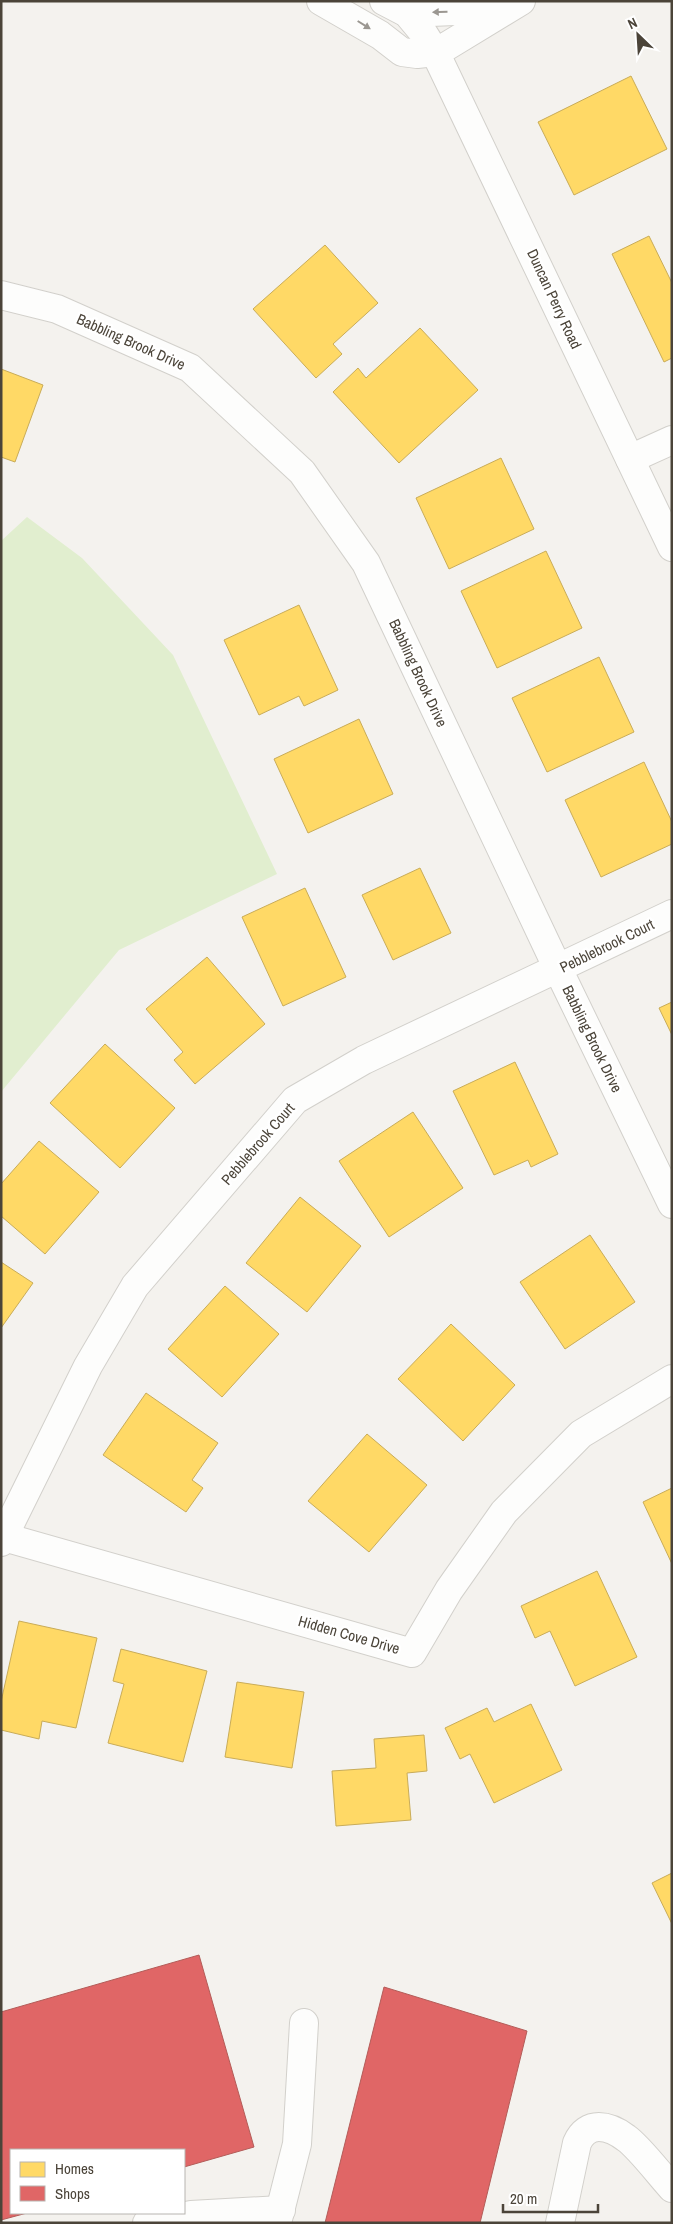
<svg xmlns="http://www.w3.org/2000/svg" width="673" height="2224" font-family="'Archivo Narrow',sans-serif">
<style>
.green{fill:#e1eecf}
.homes{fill:#ffd966;stroke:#c9ac58}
.shops{fill:#e06666;stroke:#b35c58}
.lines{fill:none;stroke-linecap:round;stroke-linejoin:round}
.minor-casing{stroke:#d2d0cb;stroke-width:30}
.minor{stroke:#fdfdfc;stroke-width:28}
.oneway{fill:#9b9791}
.labels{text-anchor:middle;stroke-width:5;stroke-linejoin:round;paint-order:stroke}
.street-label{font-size:15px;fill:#4b4439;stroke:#fff}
</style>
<rect width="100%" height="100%" fill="#f4f2ee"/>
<path class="green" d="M 27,517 L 82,558 L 173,655 L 277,874 L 119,950 L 1,1092 L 1,541 Z"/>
<g class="homes">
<path d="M 631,76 L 667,149 L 574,195 L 538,122 Z"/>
<path d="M 649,236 L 672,283 L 672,358 L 664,362 L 612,254 Z"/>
<path d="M 325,245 L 378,303 L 333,344 L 342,354 L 316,378 L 253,309 Z"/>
<path d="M 420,328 L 478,390 L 399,463 L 333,392 L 358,368 L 366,378 Z"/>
<path d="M 1,369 L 43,385 L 15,462 L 1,457 Z"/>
<path d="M 501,458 L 534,529 L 449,569 L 416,498 Z"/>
<path d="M 546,551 L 582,628 L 497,668 L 461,591 Z"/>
<path d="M 299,605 L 338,690 L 304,706 L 299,696 L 259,715 L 224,640 Z"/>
<path d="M 599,657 L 634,732 L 547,772 L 512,698 Z"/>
<path d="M 359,719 L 393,794 L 308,833 L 274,759 Z"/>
<path d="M 644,762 L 672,822 L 672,844 L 601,877 L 565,800 Z"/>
<path d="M 420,868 L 451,933 L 393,960 L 362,895 Z"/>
<path d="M 305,888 L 346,977 L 283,1006 L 242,917 Z"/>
<path d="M 207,957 L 265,1024 L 195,1084 L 174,1060 L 183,1052 L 146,1009 Z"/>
<path d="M 672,1002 L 672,1035 L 659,1008 Z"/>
<path d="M 105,1044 L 175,1108 L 120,1168 L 50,1103 Z"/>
<path d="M 515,1062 L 558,1154 L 531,1167 L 528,1160 L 494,1175 L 453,1091 Z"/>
<path d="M 413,1112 L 463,1188 L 389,1237 L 339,1161 Z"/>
<path d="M 39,1141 L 99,1192 L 45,1254 L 1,1216 L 1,1184 Z"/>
<path d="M 300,1197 L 361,1246 L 307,1312 L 246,1263 Z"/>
<path d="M 590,1235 L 635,1302 L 565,1349 L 520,1282 Z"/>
<path d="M 1,1262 L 33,1283 L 1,1328 Z"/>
<path d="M 225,1286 L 279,1334 L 222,1397 L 168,1349 Z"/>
<path d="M 451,1324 L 515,1385 L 463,1441 L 398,1379 Z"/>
<path d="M 146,1393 L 218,1443 L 192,1480 L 203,1488 L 186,1512 L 103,1455 Z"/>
<path d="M 367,1434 L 427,1485 L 369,1552 L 308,1501 Z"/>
<path d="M 672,1488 L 672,1564 L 643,1502 Z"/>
<path d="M 597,1571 L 637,1657 L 575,1686 L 550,1631 L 535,1638 L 521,1606 Z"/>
<path d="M 19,1621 L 97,1638 L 76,1728 L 42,1721 L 39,1739 L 1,1730 L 1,1702 Z"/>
<path d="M 121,1649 L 207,1671 L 183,1762 L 108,1743 L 124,1684 L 113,1681 Z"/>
<path d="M 237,1682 L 304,1692 L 292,1768 L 225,1757 Z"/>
<path d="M 531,1704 L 562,1770 L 494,1803 L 470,1754 L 460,1759 L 445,1728 L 487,1708 L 494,1722 Z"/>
<path d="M 424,1735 L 427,1771 L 407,1773 L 411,1820 L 336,1826 L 332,1771 L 376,1768 L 374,1739 Z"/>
<path d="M 672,1873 L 672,1924 L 652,1883 Z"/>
</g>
<g class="shops">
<path d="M 199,1955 L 254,2147 L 184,2167 L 184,2150 L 11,2150 L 11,2213 L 27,2213 L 1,2220 L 1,2012 Z"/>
<path d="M 384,1987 L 527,2031 L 480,2223 L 325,2223 Z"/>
</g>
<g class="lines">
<defs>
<g id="minor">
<path d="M 321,1 L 380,35 L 402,52 L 417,54 L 435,52 L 447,46 L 521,1"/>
<path d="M 384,1 L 407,13 L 422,31 L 435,52 L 672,547"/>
<path d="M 407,13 L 455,11 L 505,1"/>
<path d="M 1,295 L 57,309 L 190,368 L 302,472 L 366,563 L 558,969 L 672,1204"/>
<path d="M 630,459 L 672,440"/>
<path d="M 4,1537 L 412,1653 L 449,1590 L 504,1512 L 581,1434 L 672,1379"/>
<path d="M 1,1542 L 88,1366 L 135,1286 L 295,1100 L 364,1060 L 672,914"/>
<path d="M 147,2223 L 191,2215 L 281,2210"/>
<path d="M 277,2223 L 297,2144 L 304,2023"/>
<path d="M 560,2223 L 577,2143 C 587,2120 609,2125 626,2138 C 639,2147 660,2175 672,2188"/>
</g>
</defs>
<use href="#minor" class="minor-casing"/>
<use href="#minor" class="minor"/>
</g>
<defs><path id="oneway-solid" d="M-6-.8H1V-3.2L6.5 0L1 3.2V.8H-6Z" transform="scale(1.25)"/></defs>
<g class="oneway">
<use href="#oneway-solid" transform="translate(440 12) rotate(178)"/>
<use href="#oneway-solid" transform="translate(364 25) rotate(32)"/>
</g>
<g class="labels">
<g class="street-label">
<text transform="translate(554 299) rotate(65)" y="5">Duncan Perry Road</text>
<text transform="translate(131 342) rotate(24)" y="5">Babbling Brook Drive</text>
<text transform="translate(418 673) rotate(65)" y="5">Babbling Brook Drive</text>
<text transform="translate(607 946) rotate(-26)" y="5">Pebblebrook Court</text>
<text transform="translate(592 1039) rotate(64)" y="5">Babbling Brook Drive</text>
<text transform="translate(258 1144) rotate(-49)" y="5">Pebblebrook Court</text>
<text transform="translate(349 1635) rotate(16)" y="5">Hidden Cove Drive</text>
</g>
</g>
<rect width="673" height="2224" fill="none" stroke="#4b4439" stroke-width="5"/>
<rect x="10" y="2149" width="175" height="65" fill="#ffffff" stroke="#b7b4b0"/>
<rect x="20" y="2162" width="25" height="15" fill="#ffd966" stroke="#b7b4b0"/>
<text x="55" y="2174" font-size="15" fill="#4b4439">Homes</text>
<rect x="20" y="2186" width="25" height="15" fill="#e06666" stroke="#b7b4b0"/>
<text x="55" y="2199" font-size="15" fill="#4b4439">Shops</text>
<g transform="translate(638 35) rotate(335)" stroke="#ffffff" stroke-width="4" paint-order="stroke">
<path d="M0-4L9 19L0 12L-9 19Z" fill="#4b4439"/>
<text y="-8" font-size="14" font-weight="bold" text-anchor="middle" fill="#4b4439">N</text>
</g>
<path d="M503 2204v8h95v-8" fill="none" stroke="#4b4439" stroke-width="2.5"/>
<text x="510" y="2204" font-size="15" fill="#4b4439" stroke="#ffffff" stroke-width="4" paint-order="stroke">20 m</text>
</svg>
